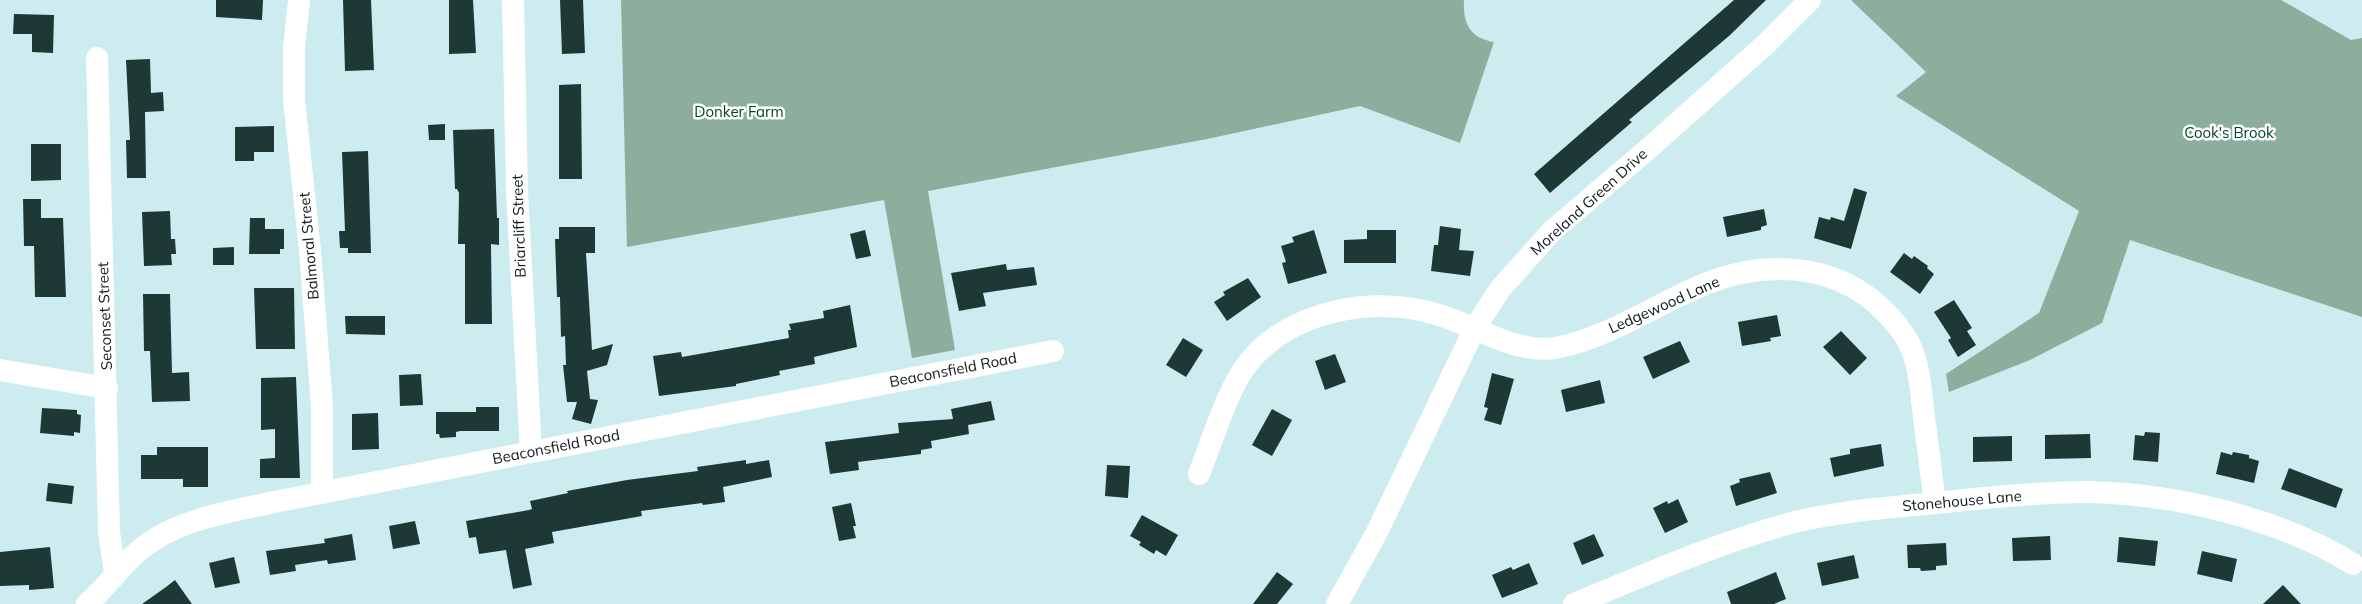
<svg xmlns="http://www.w3.org/2000/svg" width="2362" height="604" font-family="Mulish,sans-serif">
<style>
.forest{fill:#8eae9d}
.building{fill:#1e3935}
.lines{fill:none;stroke-linecap:round;stroke-linejoin:round}
.minor{stroke:#fff;stroke-width:22}
.labels{text-anchor:middle;stroke-width:5;stroke-linejoin:round;paint-order:stroke}
.park-label{font-size:15px;fill:#003f28;stroke:#fff}
.street-label{font-size:15px;fill:#0d191b;stroke:#fff}
</style>
<rect width="100%" height="100%" fill="#ccecf0"/>
<g class="forest">
<path d="M 621,0 L 1464,0 C 1463,23 1469,38 1494,42 L 1460,143 L 1360,106 L 1207,139 L 928,191 L 955,350 L 912,358 L 884,200 L 627,247 Z"/>
<path d="M 1851,0 L 2281,0 L 2351,40 L 2362,38 L 2362,317 L 2130,240 L 2102,323 L 2030,360 L 1949,392 L 1946,374 L 2039,313 L 2079,211 L 1896,96 L 1926,72 Z"/>
</g>
<g class="building">
<path d="M 216,0 L 263,0 L 262,20 L 216,17 Z"/>
<path d="M 343,0 L 371,0 L 374,70 L 345,71 Z"/>
<path d="M 449,0 L 473,0 L 476,53 L 449,54 Z"/>
<path d="M 560,0 L 583,0 L 585,53 L 562,54 Z"/>
<path d="M 1734,0 L 1766,0 L 1729,36 L 1629,120 L 1632,122 L 1550,193 L 1534,174 Z"/>
<path d="M 14,14 L 54,15 L 53,53 L 32,52 L 32,34 L 13,34 Z"/>
<path d="M 150,59 L 151,93 L 163,92 L 164,111 L 145,112 L 146,178 L 127,178 L 126,140 L 130,140 L 126,60 Z"/>
<path d="M 581,84 L 582,179 L 559,179 L 559,85 Z"/>
<path d="M 445,124 L 445,140 L 429,140 L 428,125 Z"/>
<path d="M 274,126 L 274,152 L 254,152 L 254,161 L 235,161 L 235,127 Z"/>
<path d="M 494,129 L 497,218 L 499,218 L 499,245 L 491,244 L 492,324 L 465,324 L 465,244 L 458,244 L 459,193 L 457,189 L 455,189 L 453,130 Z"/>
<path d="M 31,144 L 61,144 L 61,180 L 31,181 Z"/>
<path d="M 368,151 L 371,253 L 348,253 L 348,248 L 340,248 L 339,231 L 345,231 L 342,152 Z"/>
<path d="M 1854,188 L 1867,192 L 1851,249 L 1814,238 L 1819,217 L 1830,220 L 1831,217 L 1844,221 Z"/>
<path d="M 23,199 L 41,199 L 41,218 L 63,218 L 66,297 L 35,297 L 34,246 L 24,246 Z"/>
<path d="M 1764,209 L 1767,225 L 1761,227 L 1761,230 L 1727,237 L 1723,217 Z"/>
<path d="M 170,211 L 171,239 L 175,239 L 176,254 L 171,254 L 172,265 L 144,266 L 142,212 Z"/>
<path d="M 250,218 L 265,218 L 265,229 L 284,229 L 284,249 L 280,249 L 280,254 L 249,254 Z"/>
<path d="M 1440,226 L 1461,229 L 1459,250 L 1474,251 L 1470,276 L 1431,271 L 1434,245 L 1438,245 Z"/>
<path d="M 559,227 L 595,227 L 595,253 L 586,253 L 592,350 L 613,344 L 607,365 L 587,371 L 590,399 L 598,400 L 591,424 L 572,419 L 577,402 L 567,402 L 563,365 L 566,365 L 565,336 L 561,337 L 560,297 L 557,297 L 555,239 L 559,239 Z"/>
<path d="M 865,230 L 871,256 L 856,259 L 850,234 Z"/>
<path d="M 1314,230 L 1327,273 L 1288,284 L 1282,263 L 1286,262 L 1281,246 L 1294,242 L 1292,237 Z"/>
<path d="M 1367,230 L 1396,230 L 1396,263 L 1344,263 L 1344,240 L 1367,239 Z"/>
<path d="M 234,247 L 234,265 L 213,265 L 213,248 Z"/>
<path d="M 1904,253 L 1912,259 L 1914,256 L 1928,266 L 1927,268 L 1934,274 L 1920,294 L 1890,272 Z"/>
<path d="M 1006,264 L 1007,270 L 1034,267 L 1037,285 L 983,293 L 986,306 L 959,311 L 951,273 Z"/>
<path d="M 1248,278 L 1261,297 L 1227,321 L 1214,302 L 1225,295 L 1223,292 Z"/>
<path d="M 254,288 L 294,288 L 295,349 L 256,349 Z"/>
<path d="M 143,294 L 170,294 L 172,373 L 189,372 L 190,401 L 152,402 L 150,351 L 144,351 Z"/>
<path d="M 1954,300 L 1972,328 L 1967,331 L 1976,345 L 1958,357 L 1948,340 L 1951,338 L 1934,312 Z"/>
<path d="M 850,305 L 857,347 L 818,356 L 814,357 L 815,364 L 779,371 L 780,375 L 736,384 L 736,386 L 659,396 L 653,356 L 681,352 L 682,357 L 789,338 L 788,330 L 791,330 L 789,324 L 824,318 L 823,311 Z"/>
<path d="M 1777,315 L 1781,336 L 1770,338 L 1771,341 L 1742,346 L 1738,322 Z"/>
<path d="M 345,316 L 385,316 L 385,335 L 346,334 Z"/>
<path d="M 1841,331 L 1867,358 L 1850,375 L 1823,347 Z"/>
<path d="M 1183,338 L 1203,350 L 1186,377 L 1166,365 Z"/>
<path d="M 1680,341 L 1690,362 L 1653,379 L 1643,357 Z"/>
<path d="M 1335,354 L 1346,382 L 1325,390 L 1315,361 Z"/>
<path d="M 1492,373 L 1514,379 L 1501,425 L 1484,420 L 1488,408 L 1484,407 Z"/>
<path d="M 421,374 L 423,405 L 400,406 L 399,375 Z"/>
<path d="M 296,377 L 300,478 L 260,478 L 260,459 L 275,458 L 275,429 L 261,430 L 261,378 Z"/>
<path d="M 1600,380 L 1605,403 L 1566,412 L 1561,390 Z"/>
<path d="M 991,401 L 995,420 L 968,425 L 969,434 L 931,441 L 932,448 L 921,450 L 921,454 L 858,462 L 859,470 L 830,474 L 825,442 L 899,433 L 898,423 L 953,419 L 951,409 Z"/>
<path d="M 476,407 L 499,407 L 499,431 L 460,431 L 456,432 L 456,437 L 440,438 L 439,434 L 436,434 L 436,412 L 476,412 Z"/>
<path d="M 42,408 L 77,410 L 77,414 L 81,415 L 80,433 L 74,432 L 74,436 L 40,433 Z"/>
<path d="M 1272,409 L 1292,420 L 1272,456 L 1252,445 Z"/>
<path d="M 378,413 L 379,449 L 352,450 L 352,414 Z"/>
<path d="M 2145,432 L 2160,433 L 2158,462 L 2133,460 L 2135,435 L 2144,436 Z"/>
<path d="M 2090,434 L 2091,458 L 2045,459 L 2045,435 Z"/>
<path d="M 2012,436 L 2012,461 L 1973,462 L 1973,437 Z"/>
<path d="M 1881,444 L 1884,466 L 1834,477 L 1830,458 L 1850,454 L 1850,449 Z"/>
<path d="M 157,447 L 208,447 L 208,487 L 183,487 L 183,479 L 141,479 L 141,455 L 157,455 Z"/>
<path d="M 2221,452 L 2232,455 L 2233,452 L 2249,455 L 2249,458 L 2259,461 L 2254,483 L 2216,474 Z"/>
<path d="M 746,460 L 746,464 L 769,460 L 772,477 L 723,487 L 725,502 L 703,505 L 702,503 L 641,511 L 642,516 L 552,532 L 554,543 L 525,549 L 532,585 L 513,589 L 506,550 L 479,554 L 476,537 L 469,538 L 466,521 L 529,510 L 532,509 L 530,501 L 568,493 L 567,491 L 627,480 L 698,471 L 697,467 Z"/>
<path d="M 1107,465 L 1130,466 L 1128,498 L 1105,496 Z"/>
<path d="M 2289,468 L 2343,489 L 2336,508 L 2281,489 Z"/>
<path d="M 1770,472 L 1777,493 L 1736,506 L 1730,486 L 1740,482 L 1739,479 Z"/>
<path d="M 48,483 L 74,486 L 72,504 L 46,501 Z"/>
<path d="M 1678,499 L 1688,522 L 1665,533 L 1653,508 L 1667,501 L 1668,504 Z"/>
<path d="M 851,503 L 856,526 L 853,526 L 856,538 L 839,541 L 832,507 Z"/>
<path d="M 1142,515 L 1178,535 L 1166,556 L 1156,550 L 1154,554 L 1139,545 L 1141,542 L 1130,536 Z"/>
<path d="M 415,521 L 420,544 L 393,549 L 389,526 Z"/>
<path d="M 352,534 L 356,560 L 328,564 L 327,560 L 295,565 L 296,571 L 270,575 L 266,551 L 325,543 L 324,539 Z"/>
<path d="M 1594,534 L 1604,556 L 1582,565 L 1573,543 Z"/>
<path d="M 2050,536 L 2051,560 L 2013,561 L 2012,538 Z"/>
<path d="M 2119,537 L 2158,541 L 2155,566 L 2117,562 Z"/>
<path d="M 1946,543 L 1947,565 L 1936,566 L 1936,570 L 1921,571 L 1920,568 L 1908,568 L 1907,545 Z"/>
<path d="M 50,547 L 54,588 L 29,590 L 29,585 L 0,586 L 0,552 Z"/>
<path d="M 2202,551 L 2237,559 L 2232,582 L 2197,574 Z"/>
<path d="M 1854,555 L 1859,578 L 1822,586 L 1817,563 Z"/>
<path d="M 234,557 L 240,583 L 215,588 L 209,563 Z"/>
<path d="M 1529,563 L 1538,584 L 1502,598 L 1492,575 L 1511,567 L 1513,570 Z"/>
<path d="M 1277,572 L 1293,584 L 1277,604 L 1253,604 Z"/>
<path d="M 1776,572 L 1786,599 L 1774,604 L 1731,604 L 1727,592 Z"/>
<path d="M 175,580 L 192,604 L 142,604 L 166,587 Z"/>
<path d="M 2283,585 L 2301,604 L 2263,604 Z"/>
</g>
<g class="lines">
<g class="minor">
<path d="M 299,0 L 294,48 L 294,100 L 310,251 L 322,407 L 322,493"/>
<path d="M 513,0 L 517,191 L 531,452"/>
<path d="M 97,58 L 109,532 L 115,573"/>
<path d="M 0,370 L 107,388"/>
<path d="M 1199,474 C 1211,444 1228,388 1248,363 C 1292,309 1375,295 1439,315 C 1476,326 1516,354 1555,348 C 1607,339 1656,304 1705,284 C 1762,261 1828,262 1877,304 C 1889,315 1901,328 1909,343 C 1920,366 1921,393 1924,417 C 1928,446 1931,474 1935,503"/>
<path d="M 87,604 C 107,587 121,565 141,549 C 177,519 230,512 274,502 L 1053,351"/>
<path d="M 1337,604 L 1377,532 L 1475,328 L 1500,289 L 1553,230 L 1648,149 L 1766,44 L 1810,0"/>
<path d="M 1574,604 C 1645,575 1717,543 1791,523 C 1838,511 1887,508 1935,503 C 1986,498 2038,492 2089,492 C 2176,494 2279,518 2353,564"/>
</g>
</g>
<g class="labels">
<g class="park-label">
<text x="739" y="117">Donker Farm</text>
<text x="2229" y="138">Cook's Brook</text>
</g>
<g class="street-label">
<text transform="translate(1589 202) rotate(-42)" y="5">Moreland Green Drive</text>
<text transform="translate(519 226) rotate(-92)" y="5">Briarcliff Street</text>
<text transform="translate(309 246) rotate(-95)" y="5">Balmoral Street</text>
<text transform="translate(1664 305) rotate(-24)" y="5">Ledgewood Lane</text>
<text transform="translate(105 316) rotate(-92)" y="5">Seconset Street</text>
<text transform="translate(953 370) rotate(-11)" y="5">Beaconsfield Road</text>
<text transform="translate(556 447) rotate(-11)" y="5">Beaconsfield Road</text>
<text transform="translate(1962 501) rotate(-5)" y="5">Stonehouse Lane</text>
</g>
</g>
</svg>
